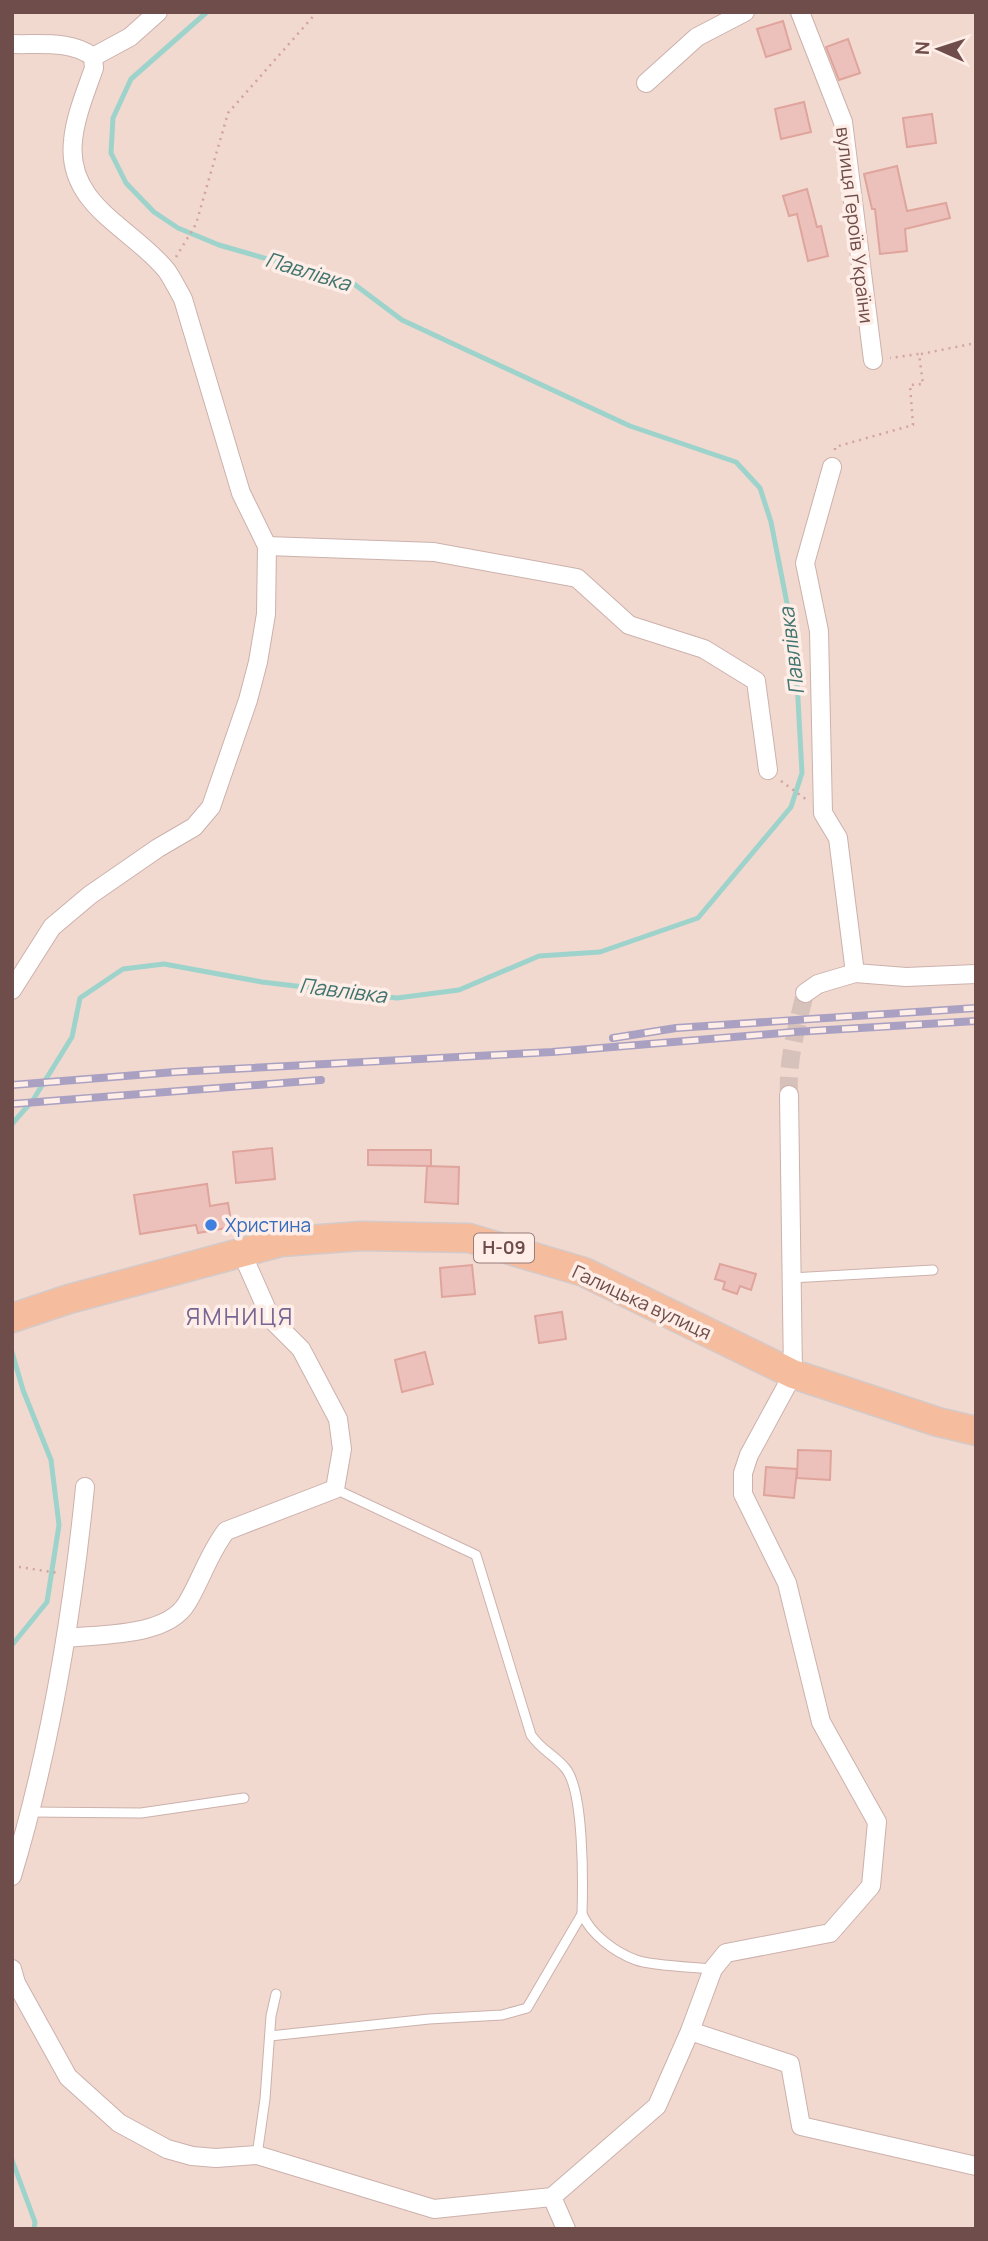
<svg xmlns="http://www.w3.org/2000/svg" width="988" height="2241" font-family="Manrope,sans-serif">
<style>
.residential{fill:#f1d9d0}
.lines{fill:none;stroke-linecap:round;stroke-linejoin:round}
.stream{stroke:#9ed3cc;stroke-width:5}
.building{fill:#edc1bb;stroke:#dfa49c;stroke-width:2}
.street-tunnel{stroke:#d7c2bb;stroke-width:18;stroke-dasharray:18 9;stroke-linecap:butt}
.lane-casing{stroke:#ccb1ac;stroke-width:11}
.street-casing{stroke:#ccb1ac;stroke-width:20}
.primary-casing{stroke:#d4cac9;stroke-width:31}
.path{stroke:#d2a49e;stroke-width:2.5;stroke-dasharray:2 5;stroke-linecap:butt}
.lane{stroke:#fff;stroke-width:9}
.street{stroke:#fff;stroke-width:18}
.primary{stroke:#f5bc9d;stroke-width:28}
.rail-casing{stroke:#aaa1c2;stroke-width:8}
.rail{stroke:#feeee7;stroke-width:5;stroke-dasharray:16;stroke-linecap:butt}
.shop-dot{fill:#3f7fe0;stroke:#feeee7;stroke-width:2.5}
.labels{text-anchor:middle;stroke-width:7;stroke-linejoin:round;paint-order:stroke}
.shield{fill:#feeee7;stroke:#9a7d79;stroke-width:2}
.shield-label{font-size:18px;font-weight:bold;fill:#6f4d4a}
.street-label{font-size:19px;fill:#6f4d4a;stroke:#feeee7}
.shop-label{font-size:19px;fill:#366cbe;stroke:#feeee7;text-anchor:start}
.water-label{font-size:21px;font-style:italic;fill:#40746f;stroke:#feeee7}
.quarter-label{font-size:23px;letter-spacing:2px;fill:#776692;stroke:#feeee7}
</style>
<rect width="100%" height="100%" fill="#fae9e1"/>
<rect class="residential" x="12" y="12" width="964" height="2217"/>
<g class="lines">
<g class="stream">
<path d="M 12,1124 L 33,1100 L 72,1037 L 80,998 L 123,969 L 164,964 L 262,982 L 397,998 L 459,990 L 539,956 L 600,952 L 698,918 L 791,807 L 802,773 L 795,644 L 771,522 L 760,488 L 736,462 L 630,426 L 402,320 L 354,284 L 219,245 L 178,228 L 154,212 L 126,183 L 111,153 L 113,118 L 131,79 L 207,12"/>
<path d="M 12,1352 L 23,1390 L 51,1460 L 59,1525 L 47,1602 L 12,1645"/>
<path d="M 12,2160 L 35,2222 L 34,2229"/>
</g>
</g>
<g class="building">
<path d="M 783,21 L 791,49 L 766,57 L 757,29 Z"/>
<path d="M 848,39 L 860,73 L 839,80 L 826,47 Z"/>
<path d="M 804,102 L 811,132 L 781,139 L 775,109 Z"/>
<path d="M 932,114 L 936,143 L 907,147 L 903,118 Z"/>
<path d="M 897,166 L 907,211 L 946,203 L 950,218 L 905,229 L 907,251 L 880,254 L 875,209 L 872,209 L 864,174 Z"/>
<path d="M 807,189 L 817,227 L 821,226 L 828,256 L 808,261 L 797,214 L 789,216 L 783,196 Z"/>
<path d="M 272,1148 L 275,1179 L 236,1183 L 233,1152 Z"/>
<path d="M 368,1150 L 431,1150 L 431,1166 L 368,1165 Z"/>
<path d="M 427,1166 L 459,1167 L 458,1204 L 425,1202 Z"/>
<path d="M 207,1184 L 210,1206 L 228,1203 L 232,1227 L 198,1233 L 196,1225 L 140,1234 L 134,1195 Z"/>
<path d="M 720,1264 L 756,1274 L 751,1290 L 740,1286 L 737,1294 L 723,1289 L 725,1282 L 715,1279 Z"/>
<path d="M 472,1265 L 475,1294 L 442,1297 L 440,1268 Z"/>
<path d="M 562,1312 L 566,1339 L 539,1343 L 535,1316 Z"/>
<path d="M 425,1352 L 433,1384 L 402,1392 L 395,1360 Z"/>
<path d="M 798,1450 L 831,1451 L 830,1480 L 797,1478 Z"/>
<path d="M 766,1467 L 797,1469 L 794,1498 L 764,1495 Z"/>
</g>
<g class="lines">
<path class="street-tunnel" d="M 789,1095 C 787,1060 797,1027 805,993"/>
<defs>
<g id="lane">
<path d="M 791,1278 L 933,1270"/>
<path d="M 335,1489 L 476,1555 L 531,1735 C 542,1751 555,1755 566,1769 C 584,1792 583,1883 582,1914 C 591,1934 614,1952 636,1960 C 652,1966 694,1967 713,1969"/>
<path d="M 31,1812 L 141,1813 L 244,1798"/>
<path d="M 270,2036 L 429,2019 L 502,2015 L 527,2008 L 582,1914"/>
<path d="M 257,2155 L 265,2099 L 271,2016 L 276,1994"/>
</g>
<g id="street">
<path d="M 800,12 L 843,122 L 873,360"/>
<path d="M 12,44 C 39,45 71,40 93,57"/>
<path d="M 93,57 L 130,37 L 158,12"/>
<path d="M 646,83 L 697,37 L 745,12"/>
<path d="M 832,467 L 805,563 L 819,631 L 823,813 L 838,838 L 855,973 L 906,977 L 976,974"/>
<path d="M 267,546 L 434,552 L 577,578 L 629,625 L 704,649 L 756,681 L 768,770"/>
<path d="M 12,990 L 52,927 L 90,895 L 158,848 L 194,827 L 211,807 L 248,700 L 258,662 L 266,614 L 267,546 L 241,493 L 183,299 C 178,290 173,280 167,271 C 133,228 66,206 73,141 C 75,117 86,91 94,68 L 93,57"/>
<path d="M 805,993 L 818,984 L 855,973"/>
<path d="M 66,1638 C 101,1634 167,1637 187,1603 C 201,1580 209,1553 226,1531 L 335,1489 L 342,1449 L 338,1419 L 301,1349 L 271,1319 L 241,1251"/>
<path d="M 12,1876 C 50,1750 72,1618 85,1487"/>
<path d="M 12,1969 L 16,1983 L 68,2077 L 119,2123 L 167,2149 L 192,2156 L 216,2158 L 257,2155 L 434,2209 L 552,2197 L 657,2106 L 690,2031 L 713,1969 L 726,1953 L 830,1933 L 871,1886 L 877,1822 L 821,1722 L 787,1583 L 743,1494 L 743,1473 L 749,1455 L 793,1374 L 789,1095"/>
<path d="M 690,2031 L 790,2064 L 801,2126 L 976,2166"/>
<path d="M 552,2197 L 566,2229"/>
</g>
<path id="primary" d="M 12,1318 L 69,1299 L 281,1242 L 361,1236 L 469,1238 L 584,1272 L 793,1374 L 938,1422 L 976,1431"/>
</defs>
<use href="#lane" class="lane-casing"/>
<use href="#street" class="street-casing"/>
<use href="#primary" class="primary-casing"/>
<g class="path">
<path d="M 176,257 L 196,224 L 228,113 L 317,12"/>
<path d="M 921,354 L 976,343"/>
<path d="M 835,450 L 835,447 L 913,425 L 910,385 L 923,384 L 919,354 L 890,358"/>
<path d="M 781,781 L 807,800"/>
<path d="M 12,1566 L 59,1573"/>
</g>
<use href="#lane" class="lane"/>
<use href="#street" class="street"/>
<use href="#primary" class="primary"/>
<defs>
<g id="rail">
<path d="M 613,1038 L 676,1028 L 976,1008"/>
<path d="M 12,1085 L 175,1072 L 552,1052 L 794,1032 L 976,1021"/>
<path d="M 12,1104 L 321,1080"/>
</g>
</defs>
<use href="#rail" class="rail-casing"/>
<use href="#rail" class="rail"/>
</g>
<circle class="shop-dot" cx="211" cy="1225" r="7"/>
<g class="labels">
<rect class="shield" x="474" y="1233.5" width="60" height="29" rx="5"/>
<g class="shield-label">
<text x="504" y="1254">Н-09</text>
</g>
<g class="street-label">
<text transform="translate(855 225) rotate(83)" y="7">вулиця Героїв України</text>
<text transform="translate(642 1302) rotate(25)" y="7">Галицька вулиця</text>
</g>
<g class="shop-label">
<text x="225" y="1232">Христина</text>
</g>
<g class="water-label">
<text transform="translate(308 272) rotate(17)" y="7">Павлівка</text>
<text transform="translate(792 651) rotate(-97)" y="7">Павлівка</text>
<text transform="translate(343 991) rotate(7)" y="7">Павлівка</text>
</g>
<g class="quarter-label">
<text x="240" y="1325">ЯМНИЦЯ</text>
</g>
</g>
<rect width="988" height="2241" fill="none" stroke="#6f4d4a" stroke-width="28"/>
<g transform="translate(939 49) rotate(273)" stroke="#feeee7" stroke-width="5" paint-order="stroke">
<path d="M0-5L12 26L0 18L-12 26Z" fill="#6f4d4a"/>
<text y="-10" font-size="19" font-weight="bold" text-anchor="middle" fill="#6f4d4a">N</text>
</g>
</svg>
